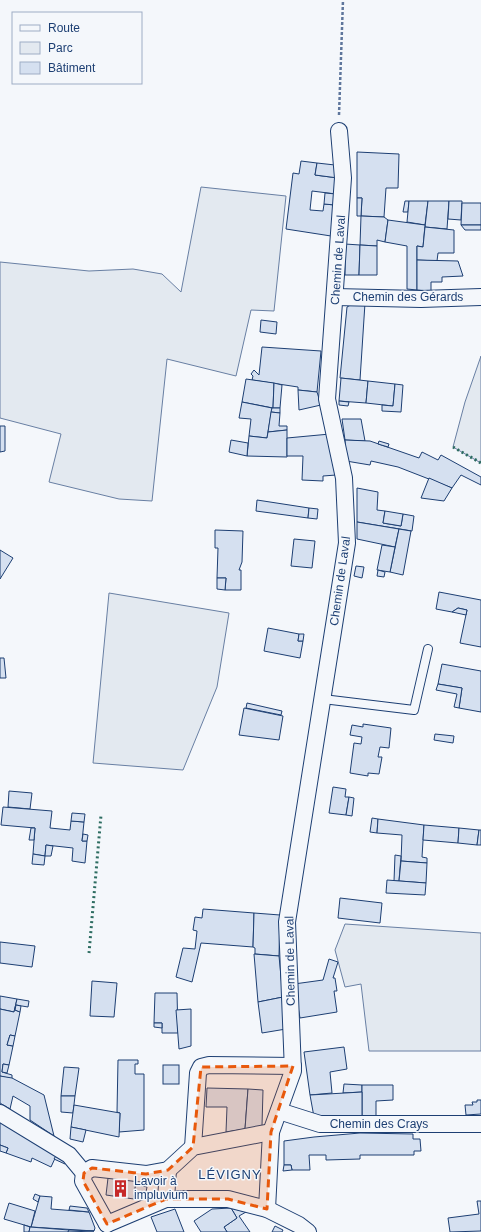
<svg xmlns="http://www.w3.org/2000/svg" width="481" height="1232" font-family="Arial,sans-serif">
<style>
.green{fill:#e3e9f0;stroke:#687fa3}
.building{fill:#d5e0f0;stroke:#1d3f73}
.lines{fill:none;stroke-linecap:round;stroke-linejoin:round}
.service-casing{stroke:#1d3f73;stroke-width:10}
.minor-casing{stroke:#1d3f73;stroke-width:18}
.path{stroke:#5e769c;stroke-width:2.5;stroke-dasharray:3 2;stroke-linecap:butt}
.service{stroke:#f4f7fb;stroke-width:8}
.minor{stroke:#f4f7fb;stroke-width:16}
.hedge{stroke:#2c6c60;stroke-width:3;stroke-dasharray:2 3;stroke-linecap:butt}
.marked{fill:#e8590c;fill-opacity:0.2;stroke:#e8590c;stroke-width:3;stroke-dasharray:8 5;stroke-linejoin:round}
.labels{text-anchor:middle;stroke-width:3;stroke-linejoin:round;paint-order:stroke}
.street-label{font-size:12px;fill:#1d3f73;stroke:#f4f7fb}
.poi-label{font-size:12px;fill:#1d3f73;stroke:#f4f7fb;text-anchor:start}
.neighbourhood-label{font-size:13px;letter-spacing:1px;fill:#1d3f73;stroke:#f4f7fb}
</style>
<rect width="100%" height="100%" fill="#f4f7fb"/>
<g class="green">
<path d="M 201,187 L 286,196 L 274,311 L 251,310 L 236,376 L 167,359 L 152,501 L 119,499 L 49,482 L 61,434 L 0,418 L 0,262 L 89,271 L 133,269 L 162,274 L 181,292 Z"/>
<path d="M 481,356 L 481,463 L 453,447 L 465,402 Z"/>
<path d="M 109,593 L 229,613 L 217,687 L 183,770 L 93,763 Z"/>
<path d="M 345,924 L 481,933 L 481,1051 L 369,1051 L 361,984 L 345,987 L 335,950 Z"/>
</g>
<g class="building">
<path d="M 357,152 L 399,154 L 398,188 L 386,188 L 384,217 L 361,216 L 362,198 L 357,198 Z"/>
<path d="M 301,161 L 317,163 L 315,175 L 338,178 L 336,194 L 312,191 L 310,210 L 323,211 L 324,204 L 335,205 L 331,236 L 286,229 L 293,173 L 299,174 Z"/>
<path d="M 317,163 L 335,165 L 338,178 L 315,175 Z"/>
<path d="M 325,193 L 336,194 L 335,205 L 324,204 Z"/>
<path d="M 357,198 L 362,198 L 361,216 L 357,216 Z"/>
<path d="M 405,201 L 409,201 L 408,212 L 403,212 Z"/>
<path d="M 409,201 L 428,201 L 425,225 L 407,222 Z"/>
<path d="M 428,201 L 449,201 L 447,229 L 425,227 Z"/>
<path d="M 449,201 L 462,201 L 461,220 L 448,219 Z"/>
<path d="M 462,203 L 481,203 L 481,225 L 461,225 Z"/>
<path d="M 361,216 L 384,217 L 388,220 L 385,242 L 377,240 L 377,246 L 360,245 Z"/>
<path d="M 388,220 L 425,225 L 423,247 L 417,246 L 417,290 L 407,289 L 407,246 L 385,242 Z"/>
<path d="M 461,225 L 481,225 L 481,230 L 465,230 Z"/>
<path d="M 425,227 L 454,230 L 454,253 L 438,253 L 437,261 L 417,260 L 417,246 L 423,247 Z"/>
<path d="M 345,244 L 360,245 L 359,275 L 345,275 Z"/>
<path d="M 360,245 L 377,246 L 377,275 L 359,275 Z"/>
<path d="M 417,260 L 458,261 L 463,276 L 442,277 L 442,282 L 431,282 L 431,291 L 417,290 Z"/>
<path d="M 356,302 L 365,303 L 360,380 L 340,378 L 347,307 Z"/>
<path d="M 261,320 L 277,322 L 276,334 L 260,332 Z"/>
<path d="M 262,347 L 321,351 L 317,392 L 298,390 L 298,387 L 252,380 L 253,376 L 251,374 L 254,370 L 259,375 Z"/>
<path d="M 341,378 L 368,381 L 366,403 L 339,401 Z"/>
<path d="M 246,379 L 274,383 L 273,408 L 242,402 Z"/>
<path d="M 368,381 L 395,384 L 393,406 L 366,403 Z"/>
<path d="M 274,383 L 282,385 L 280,408 L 273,408 Z"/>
<path d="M 395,384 L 403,385 L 401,412 L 382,411 L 382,405 L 393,406 Z"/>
<path d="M 298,390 L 317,392 L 321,405 L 299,410 Z"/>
<path d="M 339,401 L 349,402 L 348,406 L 339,405 Z"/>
<path d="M 242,402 L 272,408 L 267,438 L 249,436 L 251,419 L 239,418 Z"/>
<path d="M 272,408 L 280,408 L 280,413 L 271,412 Z"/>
<path d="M 271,412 L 280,413 L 279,426 L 287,426 L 287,430 L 268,432 Z"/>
<path d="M 342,419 L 361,419 L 365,441 L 345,440 Z"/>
<path d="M 0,426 L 5,426 L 5,451 L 0,452 Z"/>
<path d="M 287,430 L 287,457 L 247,456 L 249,436 L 267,438 L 268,432 Z"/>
<path d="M 330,434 L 336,475 L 323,476 L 323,481 L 302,480 L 303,456 L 287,456 L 287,438 Z"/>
<path d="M 231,440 L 248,443 L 247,456 L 229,452 Z"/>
<path d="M 345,440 L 370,441 L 419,458 L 422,452 L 438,460 L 441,455 L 481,477 L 481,485 L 461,475 L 452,488 L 398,467 L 371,461 L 370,465 L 346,461 Z"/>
<path d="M 379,441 L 389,444 L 388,447 L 378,444 Z"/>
<path d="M 429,478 L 452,488 L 444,501 L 421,498 Z"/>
<path d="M 357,488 L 378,492 L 377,510 L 385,511 L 383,523 L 401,526 L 403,514 L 414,516 L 412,531 L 357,522 Z"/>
<path d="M 257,500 L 309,508 L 308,518 L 256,511 Z"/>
<path d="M 309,508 L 318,509 L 317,519 L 308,518 Z"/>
<path d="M 385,511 L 403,514 L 401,526 L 383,523 Z"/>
<path d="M 357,522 L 399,529 L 395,547 L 357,539 Z"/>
<path d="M 399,529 L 411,531 L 403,575 L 390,572 Z"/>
<path d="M 215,530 L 243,531 L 242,562 L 239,570 L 241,570 L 241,590 L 225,590 L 226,578 L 217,578 L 218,548 L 215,548 Z"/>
<path d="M 294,539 L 315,541 L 312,568 L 291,566 Z"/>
<path d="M 382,545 L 395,547 L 390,572 L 377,570 Z"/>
<path d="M 0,550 L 13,558 L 0,579 Z"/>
<path d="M 356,566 L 364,567 L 362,578 L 354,576 Z"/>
<path d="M 378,570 L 385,572 L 384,577 L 377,576 Z"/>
<path d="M 217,578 L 226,578 L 225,590 L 217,589 Z"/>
<path d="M 439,592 L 481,600 L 481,647 L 460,643 L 467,610 L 458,608 L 452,612 L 436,609 Z"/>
<path d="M 458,608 L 467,610 L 466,615 L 452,612 Z"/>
<path d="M 268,628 L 299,634 L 298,641 L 303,641 L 300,658 L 264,651 Z"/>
<path d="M 299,634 L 304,634 L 303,641 L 298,641 Z"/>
<path d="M 0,658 L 4,658 L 6,678 L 0,678 Z"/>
<path d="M 442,664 L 481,671 L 481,712 L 459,708 L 462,688 L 438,684 Z"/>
<path d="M 438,684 L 462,688 L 459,708 L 454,707 L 457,694 L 436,690 Z"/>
<path d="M 247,703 L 282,711 L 281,715 L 246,708 Z"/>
<path d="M 244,708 L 283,716 L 279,740 L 239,735 Z"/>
<path d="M 363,724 L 391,728 L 389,748 L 380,747 L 378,757 L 382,757 L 379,774 L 368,773 L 368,776 L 350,773 L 354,743 L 361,744 L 362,737 L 350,735 L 352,725 L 363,727 Z"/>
<path d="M 435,734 L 454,736 L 453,743 L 434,740 Z"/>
<path d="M 333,787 L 346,789 L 345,797 L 349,797 L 346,815 L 329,813 Z"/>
<path d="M 9,791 L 32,793 L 30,809 L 8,807 Z"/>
<path d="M 349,797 L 354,798 L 352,816 L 346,815 Z"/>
<path d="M 3,807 L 52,811 L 50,828 L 70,830 L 71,821 L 84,822 L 82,841 L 87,841 L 85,863 L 72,861 L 73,848 L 46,845 L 45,856 L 33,854 L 35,828 L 1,825 Z"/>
<path d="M 72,813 L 85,814 L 84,822 L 71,821 Z"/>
<path d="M 372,818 L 378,819 L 377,833 L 370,832 Z"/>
<path d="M 378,819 L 424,825 L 422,857 L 427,858 L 427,863 L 401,861 L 402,835 L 377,833 Z"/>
<path d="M 424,825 L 459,828 L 458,843 L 423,840 Z"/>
<path d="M 31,828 L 35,828 L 34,840 L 29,840 Z"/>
<path d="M 459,828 L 479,830 L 477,845 L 458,843 Z"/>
<path d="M 479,830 L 481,830 L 481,845 L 477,845 Z"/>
<path d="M 83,834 L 88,835 L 87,841 L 82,841 Z"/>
<path d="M 46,845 L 53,846 L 51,856 L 45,856 Z"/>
<path d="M 33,854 L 45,856 L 44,865 L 32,864 Z"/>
<path d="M 395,855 L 401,856 L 399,881 L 394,881 Z"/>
<path d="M 401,861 L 427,863 L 426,883 L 399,881 Z"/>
<path d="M 387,880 L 426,883 L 425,895 L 386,893 Z"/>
<path d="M 340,898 L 382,903 L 380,923 L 338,918 Z"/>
<path d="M 203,909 L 254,913 L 253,947 L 201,943 L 192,982 L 176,977 L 183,948 L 195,949 L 197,931 L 193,930 L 195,917 L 202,918 Z"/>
<path d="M 254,913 L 280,915 L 279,956 L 255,954 L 255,948 L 253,947 Z"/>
<path d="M 0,942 L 35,946 L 32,967 L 0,963 Z"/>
<path d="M 254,954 L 279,956 L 283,997 L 258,1002 Z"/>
<path d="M 329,959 L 338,962 L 333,978 L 335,978 L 337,991 L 334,991 L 337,1012 L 300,1018 L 294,984 L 323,980 Z"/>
<path d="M 92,981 L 117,983 L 114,1017 L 90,1016 Z"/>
<path d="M 155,993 L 177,993 L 178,1033 L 162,1033 L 162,1023 L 154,1023 Z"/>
<path d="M 0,996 L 17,999 L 14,1012 L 0,1009 Z"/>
<path d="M 283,997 L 286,1029 L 262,1033 L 258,1002 Z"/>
<path d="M 17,999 L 29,1001 L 28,1007 L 16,1005 L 15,1010 L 20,1012 L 15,1036 L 10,1035 L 7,1045 L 13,1046 L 9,1065 L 3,1064 L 2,1072 L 12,1075 L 12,1079 L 0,1076 L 0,1009 L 14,1012 Z"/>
<path d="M 16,1005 L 21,1006 L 20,1012 L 15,1010 Z"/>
<path d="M 191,1009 L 191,1046 L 179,1049 L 176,1010 Z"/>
<path d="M 154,1023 L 162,1023 L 162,1028 L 154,1027 Z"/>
<path d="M 10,1035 L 15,1036 L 13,1046 L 7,1045 Z"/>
<path d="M 344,1047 L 347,1069 L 330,1072 L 332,1093 L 310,1095 L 304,1052 Z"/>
<path d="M 118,1060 L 138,1060 L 138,1064 L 135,1064 L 135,1074 L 144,1074 L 144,1130 L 119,1132 L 120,1113 L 117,1112 Z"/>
<path d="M 3,1064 L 9,1065 L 7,1073 L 2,1072 Z"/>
<rect x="163" y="1065" width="16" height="19"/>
<path d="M 64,1067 L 79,1068 L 75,1096 L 61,1096 Z"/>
<path d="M 0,1076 L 12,1078 L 44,1095 L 54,1136 L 30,1120 L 30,1106 L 13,1096 L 10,1109 L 0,1103 Z"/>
<path d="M 344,1084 L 362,1085 L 362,1092 L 343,1093 Z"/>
<path d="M 362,1085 L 393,1085 L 393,1100 L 376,1101 L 376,1116 L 362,1116 Z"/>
<path d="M 207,1088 L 248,1089 L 245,1129 L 226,1132 L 227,1107 L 206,1107 Z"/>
<path d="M 248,1089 L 263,1090 L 262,1126 L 245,1129 Z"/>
<path d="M 362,1092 L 362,1116 L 314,1117 L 310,1095 Z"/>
<path d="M 61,1096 L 75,1096 L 73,1113 L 61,1112 Z"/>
<path d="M 477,1100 L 481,1100 L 481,1114 L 466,1115 L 465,1105 L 473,1105 L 472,1102 L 477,1102 Z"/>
<path d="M 74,1105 L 120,1113 L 119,1137 L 71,1127 Z"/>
<path d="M 0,1119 L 57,1154 L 51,1167 L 32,1158 L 31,1162 L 6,1153 L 8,1148 L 0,1145 Z"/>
<path d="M 71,1127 L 86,1130 L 83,1142 L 70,1139 Z"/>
<path d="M 360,1133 L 413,1134 L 413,1139 L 420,1139 L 421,1151 L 414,1151 L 414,1155 L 360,1155 L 360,1159 L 326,1160 L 326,1155 L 309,1155 L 310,1170 L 292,1170 L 291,1165 L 284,1165 L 284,1141 L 314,1137 Z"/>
<path d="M 0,1145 L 8,1148 L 6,1153 L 0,1151 Z"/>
<path d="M 57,1154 L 68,1161 L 65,1164 L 54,1159 Z"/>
<path d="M 284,1165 L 291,1165 L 292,1170 L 283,1171 Z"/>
<path d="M 108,1178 L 136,1181 L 134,1199 L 106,1195 Z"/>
<path d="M 136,1181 L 144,1182 L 143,1186 L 147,1187 L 146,1192 L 143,1192 L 142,1198 L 134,1197 Z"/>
<path d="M 35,1194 L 40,1196 L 38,1202 L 33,1199 Z"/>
<path d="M 40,1196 L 52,1197 L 51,1209 L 89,1212 L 95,1228 L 94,1231 L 31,1227 Z"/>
<path d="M 477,1201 L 481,1201 L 481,1231 L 450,1232 L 448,1218 L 479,1214 Z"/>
<path d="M 9,1203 L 35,1211 L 31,1227 L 4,1219 Z"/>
<path d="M 70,1206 L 87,1208 L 89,1212 L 69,1210 Z"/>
<path d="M 231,1208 L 246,1212 L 239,1216 L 250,1232 L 227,1232 L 224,1227 L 237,1218 Z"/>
<path d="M 231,1208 L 237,1218 L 224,1227 L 227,1232 L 201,1232 L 194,1221 L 212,1209 Z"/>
<path d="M 175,1209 L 184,1232 L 157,1232 L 151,1217 Z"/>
<path d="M 24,1225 L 30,1227 L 29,1232 L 24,1232 Z"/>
<path d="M 275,1226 L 283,1230 L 282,1232 L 272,1232 Z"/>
<path d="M 30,1227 L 69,1230 L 68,1232 L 29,1232 Z"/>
<path d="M 69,1230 L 94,1231 L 68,1232 Z"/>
</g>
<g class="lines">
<defs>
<path id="service" d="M 323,699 L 414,710 L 428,649"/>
<g id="minor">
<path d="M 335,297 L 421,299 L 481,297"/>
<path d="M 279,1111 L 320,1124 L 481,1124"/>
<path d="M 0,1113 L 69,1155 L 84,1173"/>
<path d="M 193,1147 L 198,1073 L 201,1067 L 209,1065 L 293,1066"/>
<path d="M 166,1199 L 168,1170"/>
<path d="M 267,1209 L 271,1132 L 293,1071 L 287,922 L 347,543 L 344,478 L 327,399 L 343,178 L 339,131"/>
<path d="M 107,1224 L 83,1181 L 84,1173 L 92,1168 L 146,1174 L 168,1170 L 193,1147 L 271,1132"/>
<path d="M 107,1224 L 166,1199 L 228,1199 L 267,1209 L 299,1225 L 308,1232"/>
</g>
</defs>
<use href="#service" class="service-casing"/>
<use href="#minor" class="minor-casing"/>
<path class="path" d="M 339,115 L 343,0"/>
<use href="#service" class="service"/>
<use href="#minor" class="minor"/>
<g class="hedge">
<path d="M 453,447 L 481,463"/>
<path d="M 89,953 L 101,815"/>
</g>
</g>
<path class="marked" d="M 293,1066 L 271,1132 L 267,1209 L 228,1199 L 166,1199 L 107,1224 L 83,1181 L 84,1173 L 92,1168 L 146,1174 L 168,1170 L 193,1147 L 201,1067 Z"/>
<defs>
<symbol id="building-bare" viewBox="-9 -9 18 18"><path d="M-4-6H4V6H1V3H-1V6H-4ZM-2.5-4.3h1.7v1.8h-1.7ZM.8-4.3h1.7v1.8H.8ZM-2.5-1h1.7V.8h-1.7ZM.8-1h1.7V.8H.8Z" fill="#c62828" stroke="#f4f7fb" stroke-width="2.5" paint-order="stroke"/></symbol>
</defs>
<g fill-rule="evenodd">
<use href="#building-bare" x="108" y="1176" width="25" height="25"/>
</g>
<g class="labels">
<g class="street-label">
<text transform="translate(338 260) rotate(-86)" y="4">Chemin de Laval</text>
<text x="408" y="301">Chemin des Gérards</text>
<text transform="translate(340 581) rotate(-82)" y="4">Chemin de Laval</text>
<text transform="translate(290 961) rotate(-91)" y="4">Chemin de Laval</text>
<text x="379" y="1128">Chemin des Crays</text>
</g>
<g class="poi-label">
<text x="134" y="1185">Lavoir à<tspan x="134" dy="14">impluvium</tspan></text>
</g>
<g class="neighbourhood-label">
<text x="230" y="1179">LÉVIGNY</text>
</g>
</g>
<rect x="12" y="12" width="130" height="72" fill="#f4f7fb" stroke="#9eadc5"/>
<rect x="20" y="25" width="20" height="6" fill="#f4f7fb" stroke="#9eadc5"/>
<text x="48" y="32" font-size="12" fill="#1d3f73">Route</text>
<rect x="20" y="42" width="20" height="12" fill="#e3e9f0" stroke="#9eadc5"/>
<text x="48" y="52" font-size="12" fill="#1d3f73">Parc</text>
<rect x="20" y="62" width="20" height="12" fill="#d5e0f0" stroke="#9eadc5"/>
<text x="48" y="72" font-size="12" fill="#1d3f73">Bâtiment</text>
</svg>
